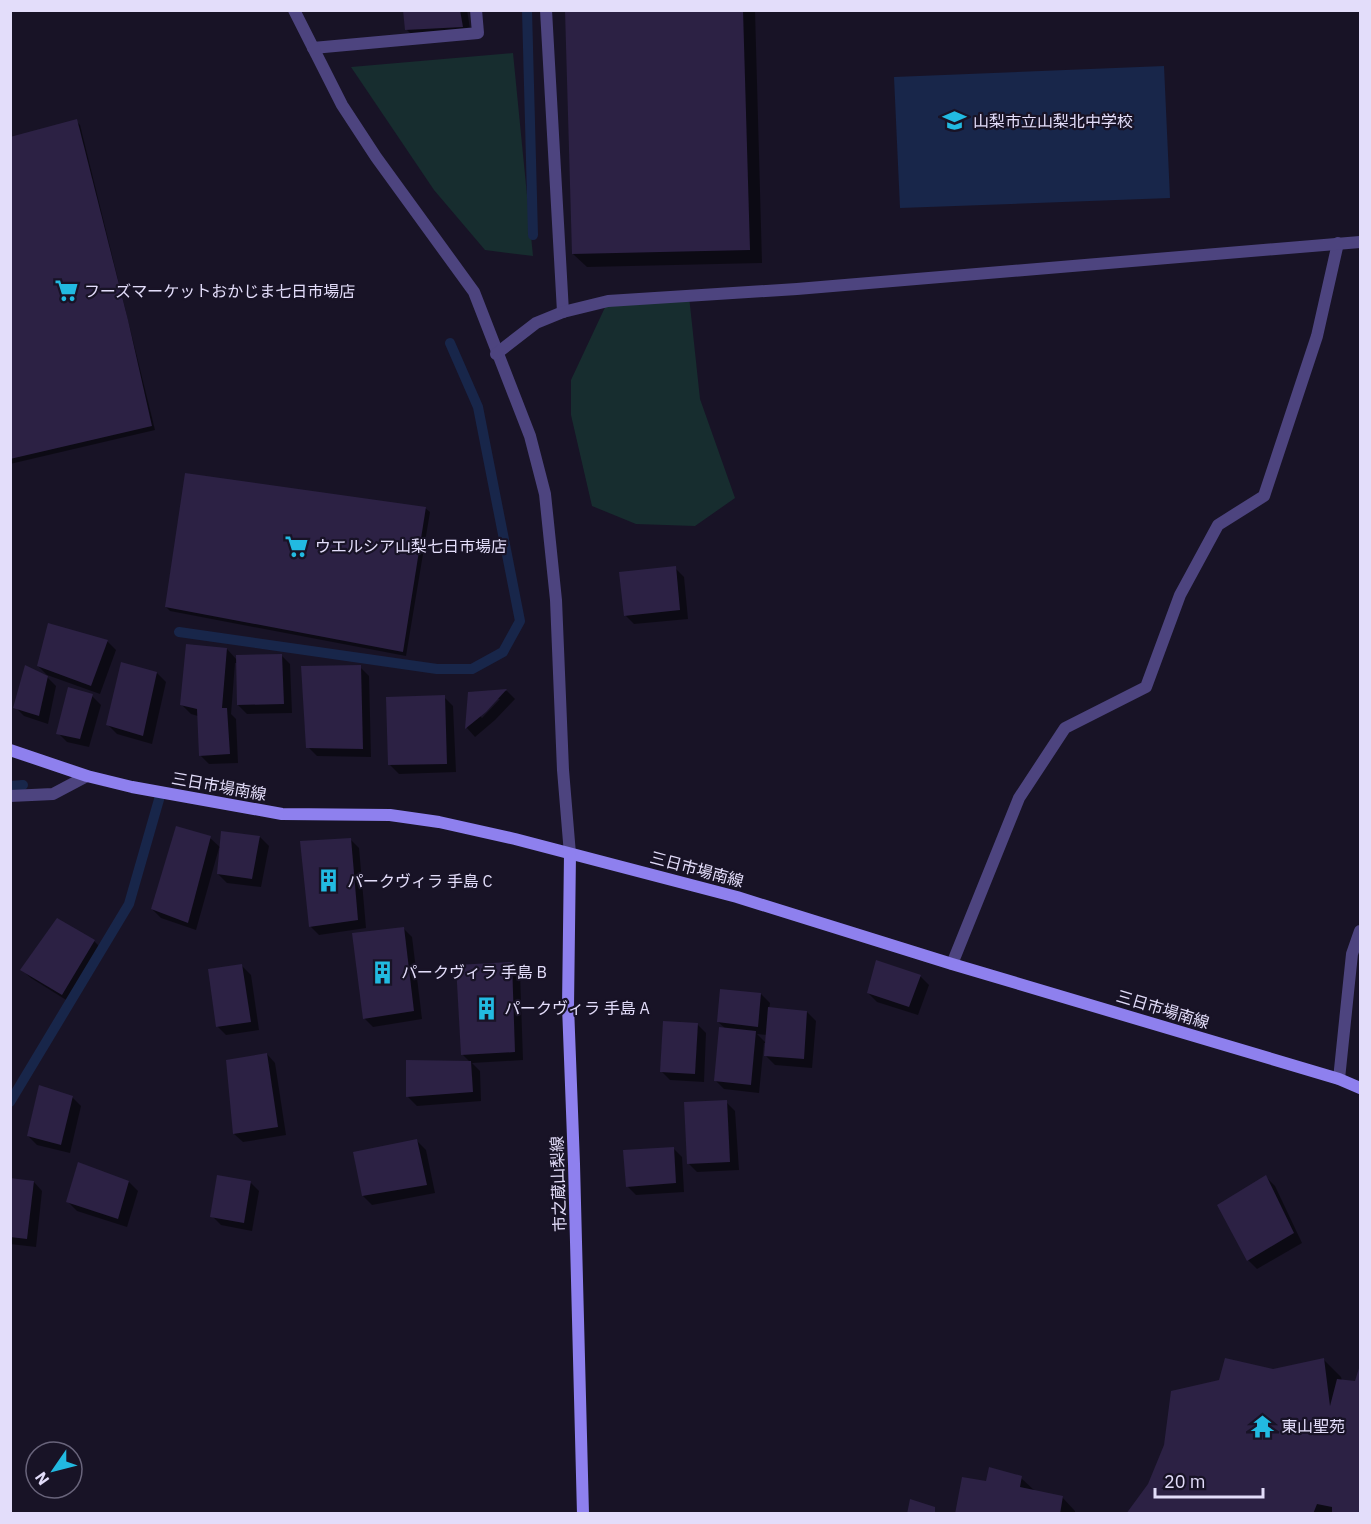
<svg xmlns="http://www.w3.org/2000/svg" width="1371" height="1524" font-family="'IBM Plex Sans','Noto Sans JP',sans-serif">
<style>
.green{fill:#172d2f}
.water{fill:#18264a}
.shadow{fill:#0007;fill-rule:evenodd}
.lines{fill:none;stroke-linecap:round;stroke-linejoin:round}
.stream{stroke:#18264a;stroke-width:10}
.building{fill:#2c2144}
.service{stroke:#4d447f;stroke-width:12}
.minor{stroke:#4d447f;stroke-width:12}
.tertiary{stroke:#4d447f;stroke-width:12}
.secondary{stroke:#8e80ee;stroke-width:12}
.labels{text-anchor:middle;stroke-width:4.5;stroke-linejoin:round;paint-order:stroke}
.poi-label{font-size:16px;fill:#e3ddfa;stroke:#181326;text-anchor:start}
.street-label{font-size:16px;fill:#e3ddfa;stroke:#181326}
</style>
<rect width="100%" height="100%" fill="#181326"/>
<g class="green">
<path d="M 513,53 L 533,256 L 485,250 L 434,190 L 351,67 Z"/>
<path d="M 689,296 L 700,399 L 735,498 L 695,526 L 636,524 L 592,506 L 571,415 L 571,380 L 608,301 Z"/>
</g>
<path class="water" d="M 1164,66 L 1170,198 L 900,208 L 894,77 Z"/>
<g class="shadow">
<path d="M 404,10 L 467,10 L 471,35 L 415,38 L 406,29 Z"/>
<path d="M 566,10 L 755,10 L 762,263 L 587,267 L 573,254 Z"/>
<path d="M 76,121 L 80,125 L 155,430 L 10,464 L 10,138 Z"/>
<path d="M 425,508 L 430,512 L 406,656 L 170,611 L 166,607 Z"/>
<path d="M 675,568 L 684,577 L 688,619 L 634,624 L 625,615 Z"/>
<path d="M 107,641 L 116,650 L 100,694 L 47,675 L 38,666 Z"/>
<path d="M 227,649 L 237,660 L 281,655 L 290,664 L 292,713 L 247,714 L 238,705 L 237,663 L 235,663 L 231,714 L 236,719 L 238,763 L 209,764 L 200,755 L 198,716 L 191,714 L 182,705 Z"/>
<path d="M 360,667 L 369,676 L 371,757 L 317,756 L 308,747 Z"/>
<path d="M 157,673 L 166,682 L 152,744 L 117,734 L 108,725 Z"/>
<path d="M 47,677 L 56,686 L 48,724 L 24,716 L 15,707 Z"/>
<path d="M 507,691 L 515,699 L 495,720 L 475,737 L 467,728 L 469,694 ZM 496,699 L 500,699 L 482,718 L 480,716 Z"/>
<path d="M 92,696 L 101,705 L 89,747 L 67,742 L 58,733 Z"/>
<path d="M 444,697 L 453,706 L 456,772 L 399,774 L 390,765 Z"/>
<path d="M 222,832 L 260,837 L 269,846 L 261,887 L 227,883 L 218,874 L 221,848 L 219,848 L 196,930 L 161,918 L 152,909 L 210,838 L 221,848 Z"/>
<path d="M 350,839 L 359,848 L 366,928 L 319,935 L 310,926 Z"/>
<path d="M 403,928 L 412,937 L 422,1019 L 373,1027 L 364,1018 Z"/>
<path d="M 94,941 L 103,950 L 71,1003 L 31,978 L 22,970 Z"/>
<path d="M 511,964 L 520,973 L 523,1060 L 472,1063 L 480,1071 L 481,1101 L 417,1106 L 408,1097 L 470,1062 L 462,1054 Z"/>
<path d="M 242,966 L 251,975 L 259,1030 L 226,1035 L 217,1026 Z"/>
<path d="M 920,976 L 929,985 L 918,1015 L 877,1002 L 868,993 Z"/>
<path d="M 761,994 L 770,1003 L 769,1009 L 807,1012 L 816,1021 L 812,1068 L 775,1065 L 766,1056 L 767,1035 L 757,1034 L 766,1043 L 764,1043 L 759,1093 L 724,1089 L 715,1080 L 726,1029 L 718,1022 Z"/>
<path d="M 697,1024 L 706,1033 L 704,1082 L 670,1080 L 661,1071 Z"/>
<path d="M 267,1054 L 275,1063 L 286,1135 L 243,1142 L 234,1134 Z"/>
<path d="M 72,1097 L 81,1106 L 70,1153 L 37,1145 L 28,1136 Z"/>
<path d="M 726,1102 L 735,1111 L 739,1170 L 697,1172 L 688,1163 Z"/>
<path d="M 417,1141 L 426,1150 L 435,1193 L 372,1205 L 363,1196 Z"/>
<path d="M 673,1148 L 682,1157 L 684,1192 L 636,1195 L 627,1186 Z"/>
<path d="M 79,1164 L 129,1182 L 138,1191 L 127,1227 L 77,1211 L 68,1202 Z"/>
<path d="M 1266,1177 L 1275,1186 L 1302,1243 L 1257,1269 L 1248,1260 L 1219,1205 Z"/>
<path d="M 10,1179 L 34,1182 L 42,1191 L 36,1247 L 10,1244 Z"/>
<path d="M 250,1182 L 259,1191 L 252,1231 L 221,1225 L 212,1216 Z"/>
<path d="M 1324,1360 L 1341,1377 L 1342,1381 L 1356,1383 L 1360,1368 L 1360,1514 L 1128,1514 L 1273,1370 Z"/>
<path d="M 1021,1478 L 1035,1491 L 1062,1497 L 1075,1511 L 1075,1514 L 957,1514 L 987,1483 Z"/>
</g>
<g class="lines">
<g class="stream">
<path d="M 527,10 L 533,235"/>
<path d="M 179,632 L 437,669 L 472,669 L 503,652 L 520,621 L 478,407 L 450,343"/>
<path d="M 10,786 L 23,785"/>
<path d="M 10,1102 L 129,904 L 160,796"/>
</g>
</g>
<g class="building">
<path d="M 403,10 L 460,10 L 463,27 L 405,30 Z"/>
<path d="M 565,10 L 743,10 L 750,250 L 572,254 Z"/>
<path d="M 77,119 L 128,320 L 152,426 L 10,459 L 10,137 Z"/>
<path d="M 185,473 L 426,507 L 403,652 L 165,607 Z"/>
<path d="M 676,566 L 680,610 L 624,616 L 619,572 Z"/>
<path d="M 48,623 L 108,640 L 91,686 L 37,666 Z"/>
<path d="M 186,644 L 227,648 L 222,708 L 227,708 L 230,754 L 199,756 L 197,709 L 180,705 Z"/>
<path d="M 282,654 L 284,704 L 237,705 L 236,655 Z"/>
<path d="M 121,662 L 157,672 L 143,736 L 106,725 Z"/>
<path d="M 25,665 L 48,676 L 39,716 L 13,708 Z"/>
<path d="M 361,665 L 363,749 L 306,748 L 301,666 Z"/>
<path d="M 68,687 L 93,694 L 80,739 L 56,734 Z"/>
<path d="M 507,689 L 486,712 L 465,729 L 468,692 Z"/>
<path d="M 445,695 L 447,764 L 388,765 L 386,697 Z"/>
<path d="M 176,826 L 211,836 L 188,923 L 151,909 Z"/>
<path d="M 221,831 L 260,836 L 252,879 L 217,874 Z"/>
<path d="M 351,838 L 358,920 L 309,927 L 300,841 Z"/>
<path d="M 57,918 L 95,940 L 62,995 L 20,970 Z"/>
<path d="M 404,927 L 414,1011 L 363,1019 L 352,933 Z"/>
<path d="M 876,960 L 921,975 L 909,1007 L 867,993 Z"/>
<path d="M 512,962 L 515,1052 L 461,1055 L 456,965 Z"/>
<path d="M 242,964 L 251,1022 L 216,1027 L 208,969 Z"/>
<path d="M 720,989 L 761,993 L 758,1027 L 717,1022 Z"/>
<path d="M 768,1007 L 807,1011 L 804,1059 L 764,1056 Z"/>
<path d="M 663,1021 L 698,1023 L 695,1074 L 660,1072 Z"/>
<path d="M 719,1027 L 756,1031 L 751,1085 L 714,1081 Z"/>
<path d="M 267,1053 L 278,1127 L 233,1134 L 226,1060 Z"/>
<path d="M 406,1060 L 471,1061 L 473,1092 L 406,1097 Z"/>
<path d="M 39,1085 L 73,1096 L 61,1145 L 27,1136 Z"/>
<path d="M 727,1100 L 730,1162 L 687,1164 L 684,1102 Z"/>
<path d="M 417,1139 L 427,1185 L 362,1196 L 353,1152 Z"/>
<path d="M 674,1147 L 676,1183 L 626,1187 L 623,1150 Z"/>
<path d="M 78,1162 L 129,1181 L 118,1219 L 66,1202 Z"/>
<path d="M 217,1175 L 251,1181 L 244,1223 L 210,1217 Z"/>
<path d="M 1266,1175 L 1294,1233 L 1247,1261 L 1217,1205 Z"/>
<path d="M 10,1178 L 34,1181 L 27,1239 L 10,1237 Z"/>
<path d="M 1225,1358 L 1273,1369 L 1324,1358 L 1330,1406 L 1337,1379 L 1355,1381 L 1360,1365 L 1360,1514 L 1332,1514 L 1332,1507 L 1317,1504 L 1313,1514 L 1126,1514 L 1148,1484 L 1164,1445 L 1171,1391 L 1219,1380 Z"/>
<path d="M 989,1467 L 1022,1476 L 1020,1487 L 1063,1496 L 1060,1514 L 955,1514 L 962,1477 L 986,1481 Z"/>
<path d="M 910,1499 L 935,1507 L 935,1514 L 907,1514 Z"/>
</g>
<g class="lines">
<path class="service" d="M 313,48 L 478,33 L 476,10"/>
<g class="minor">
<path d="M 546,10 L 563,312"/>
<path d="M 10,796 L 53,794 L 87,776"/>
<path d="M 952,964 L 1019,798 L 1065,728 L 1146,687 L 1180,595 L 1218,525 L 1264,496 L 1317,336 L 1338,243"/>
<path d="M 1339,1079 L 1352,954 L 1360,931"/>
</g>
<g class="tertiary">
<path d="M 294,10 L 342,105 L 376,157 L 474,292 L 530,436 L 545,494 L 556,600 L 563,770 L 570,854"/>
<path d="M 496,354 L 536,323 L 563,312 L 608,301 L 797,289 L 1360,242"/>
</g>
<g class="secondary">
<path d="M 10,750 L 87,776 L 132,787 L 282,814 L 390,815 L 439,822 L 515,839 L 737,897 L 952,964 L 1339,1079 L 1360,1088"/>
<path d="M 570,854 L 568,1006 L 574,1164 L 583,1514"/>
</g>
</g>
<defs>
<symbol id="school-bare" viewBox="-9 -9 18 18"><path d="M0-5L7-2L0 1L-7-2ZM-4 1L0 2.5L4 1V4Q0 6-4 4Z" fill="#22bae1" stroke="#181326" stroke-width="2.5" paint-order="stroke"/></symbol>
<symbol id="supermarket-bare" viewBox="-9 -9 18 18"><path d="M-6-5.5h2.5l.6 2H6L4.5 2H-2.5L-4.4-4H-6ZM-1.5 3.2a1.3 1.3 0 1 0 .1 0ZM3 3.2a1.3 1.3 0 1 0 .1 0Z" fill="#22bae1" stroke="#181326" stroke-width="2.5" paint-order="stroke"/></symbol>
<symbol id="building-bare" viewBox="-9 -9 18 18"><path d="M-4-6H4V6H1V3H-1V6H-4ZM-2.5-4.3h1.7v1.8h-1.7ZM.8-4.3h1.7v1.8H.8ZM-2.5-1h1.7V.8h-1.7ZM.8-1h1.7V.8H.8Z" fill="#22bae1" stroke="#181326" stroke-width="2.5" paint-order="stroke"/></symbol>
<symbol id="temple-bare" viewBox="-9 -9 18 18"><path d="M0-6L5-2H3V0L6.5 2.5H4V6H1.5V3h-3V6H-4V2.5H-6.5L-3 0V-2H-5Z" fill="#22bae1" stroke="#181326" stroke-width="2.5" paint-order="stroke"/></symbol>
</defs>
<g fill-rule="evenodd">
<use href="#school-bare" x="938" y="104" width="33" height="33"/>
<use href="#supermarket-bare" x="50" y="274" width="33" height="33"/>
<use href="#supermarket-bare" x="280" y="530" width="33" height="33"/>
<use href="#building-bare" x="312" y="864" width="33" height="33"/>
<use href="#building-bare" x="366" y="956" width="33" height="33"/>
<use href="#building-bare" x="470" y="992" width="33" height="33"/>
<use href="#temple-bare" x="1246" y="1410" width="33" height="33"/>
</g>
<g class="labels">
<g class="poi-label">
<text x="973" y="127">山梨市立山梨北中学校</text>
<text x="84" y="297">フーズマーケットおかじま七日市場店</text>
<text x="315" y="552">ウエルシア山梨七日市場店</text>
<text x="347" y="887">パークヴィラ 手島 C</text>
<text x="401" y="978">パークヴィラ 手島 B</text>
<text x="504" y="1014">パークヴィラ 手島 A</text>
<text x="1281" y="1432">東山聖苑</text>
</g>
<g class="street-label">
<text transform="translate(219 786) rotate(10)" y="6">三日市場南線</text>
<text transform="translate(697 869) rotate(15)" y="6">三日市場南線</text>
<text transform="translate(1163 1009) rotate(17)" y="6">三日市場南線</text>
<text transform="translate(558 1184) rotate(-92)" y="6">市之蔵山梨線</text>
</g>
</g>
<rect width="1371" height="1524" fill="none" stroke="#e3ddfa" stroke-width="24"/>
<g transform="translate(54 1470) rotate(235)"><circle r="28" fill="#181326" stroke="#69647b" stroke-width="1.5"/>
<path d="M0-4.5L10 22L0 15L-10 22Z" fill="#22bae1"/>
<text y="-9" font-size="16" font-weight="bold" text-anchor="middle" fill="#e3ddfa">N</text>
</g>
<path d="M1155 1488v9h108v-9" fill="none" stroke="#e3ddfa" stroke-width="3"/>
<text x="1164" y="1488" font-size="18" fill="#e3ddfa" stroke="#181326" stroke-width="4.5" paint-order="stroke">20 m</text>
</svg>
